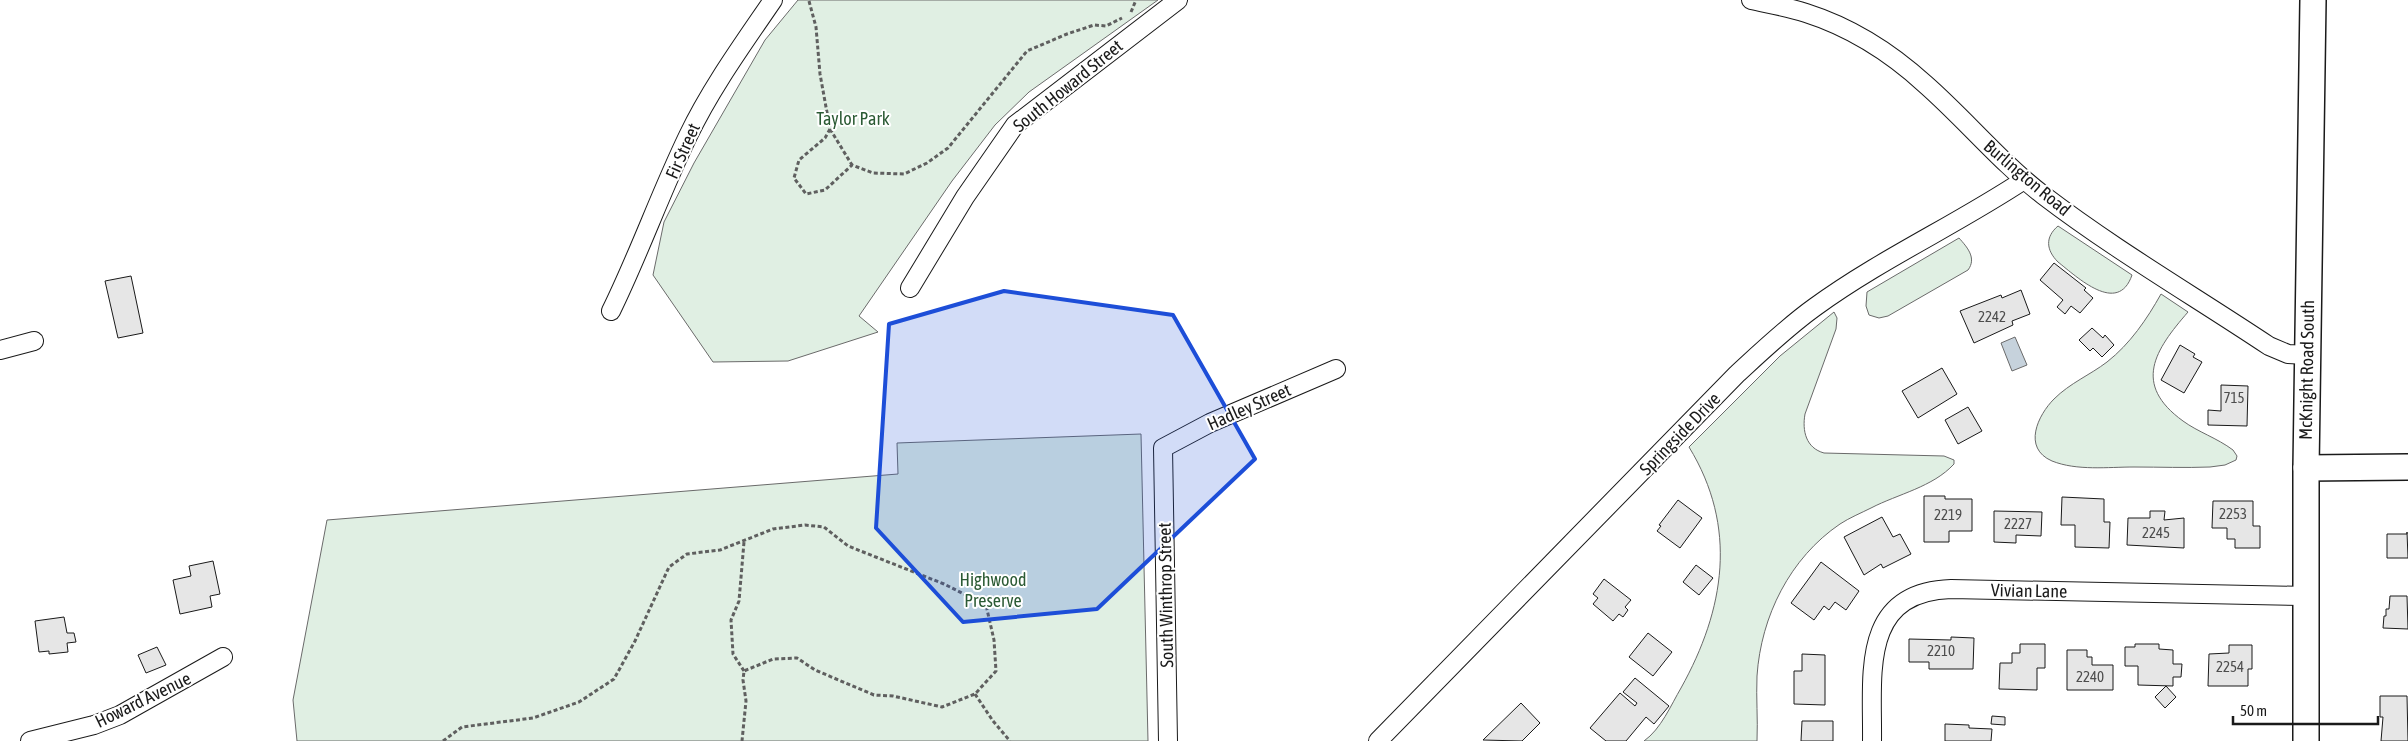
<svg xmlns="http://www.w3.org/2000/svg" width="2408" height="741" font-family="'Asap Condensed',sans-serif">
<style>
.green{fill:#e0efe3;stroke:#6a6a6a}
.water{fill:#c6d2dc;stroke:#6a6a6a}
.building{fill:#e6e6e6;stroke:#1a1a1a}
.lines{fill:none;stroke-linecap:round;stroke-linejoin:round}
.street-casing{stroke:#1a1a1a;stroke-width:20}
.secondary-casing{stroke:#1a1a1a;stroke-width:28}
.path{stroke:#5f5f5f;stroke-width:3;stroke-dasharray:4 2.5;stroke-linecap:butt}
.street{stroke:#fff;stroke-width:18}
.secondary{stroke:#fff;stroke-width:25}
.marked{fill:#1d4ed8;fill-opacity:0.2;stroke:#1d4ed8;stroke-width:4;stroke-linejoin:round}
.labels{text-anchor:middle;stroke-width:4;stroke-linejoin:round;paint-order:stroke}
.number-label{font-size:15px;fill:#4d4d4d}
.street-label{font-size:18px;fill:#1a1a1a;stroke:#fff}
.park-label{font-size:18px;fill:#2b5a34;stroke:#fff}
</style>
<rect width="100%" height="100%" fill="#fff"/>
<g class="green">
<path d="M 798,0 L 1158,0 L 1029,92 L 995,125 L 952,181 L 859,316 L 878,332 L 788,361 L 713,362 L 653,275 L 664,222 L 694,163 L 765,40 Z"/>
<path d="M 2058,226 L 2132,275 C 2118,316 2077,277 2058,262 C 2046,250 2045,237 2058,226 Z"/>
<path d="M 1959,238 C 1967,247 1977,258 1968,270 L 1888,316 L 1879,318 L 1869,315 L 1866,306 L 1867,292 Z"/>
<path d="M 2161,294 L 2188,312 C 2155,350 2132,384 2183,421 C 2198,432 2217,438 2233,450 L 2237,456 L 2236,460 L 2225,465 L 2210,467 C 2185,468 2160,467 2134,467 C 2108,467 2077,471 2052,461 C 2022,448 2038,415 2054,399 C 2070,383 2090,375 2107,362 C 2130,344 2147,319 2161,294 Z"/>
<path d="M 1834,312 L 1837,318 L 1836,329 L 1805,414 C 1802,431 1806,448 1824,453 L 1944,456 L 1954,460 L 1954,464 C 1933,487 1898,494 1871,508 C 1861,513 1849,518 1840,524 C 1790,558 1761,616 1757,676 C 1756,698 1758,719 1757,741 L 1644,741 C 1661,729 1671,705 1681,688 C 1725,609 1738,527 1689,447 L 1780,356 Z"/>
<path d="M 1141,434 L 1148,741 L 297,741 L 293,700 L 327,520 L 898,474 L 897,443 Z"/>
</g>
<path class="water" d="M 2015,337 L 2027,365 L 2012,371 L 2001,343 Z"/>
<g class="building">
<path d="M 2054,263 L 2086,288 L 2084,290 L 2093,298 L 2080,313 L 2071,306 L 2065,314 L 2057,307 L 2063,300 L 2040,280 Z"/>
<path d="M 131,276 L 143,333 L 118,338 L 105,281 Z"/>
<path d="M 2021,290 L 2030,314 L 2012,321 L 2013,325 L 1974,343 L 1960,311 L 2001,295 L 2002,298 Z"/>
<path d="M 2092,328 L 2103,338 L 2105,335 L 2114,345 L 2102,357 L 2093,348 L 2090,351 L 2079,340 Z"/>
<path d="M 2180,345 L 2195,354 L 2193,357 L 2202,362 L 2184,393 L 2161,380 Z"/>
<path d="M 1942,368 L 1957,394 L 1918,418 L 1902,391 Z"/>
<path d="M 2221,385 L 2248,386 L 2247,426 L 2208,425 L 2208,410 L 2221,411 Z"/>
<path d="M 1968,407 L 1982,431 L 1958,444 L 1945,420 Z"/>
<path d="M 1924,496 L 1945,496 L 1945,499 L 1972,499 L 1972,531 L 1949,531 L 1949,542 L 1924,542 Z"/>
<path d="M 2062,497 L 2104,499 L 2104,522 L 2110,522 L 2109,548 L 2075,547 L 2075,525 L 2061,525 Z"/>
<path d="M 1678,500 L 1702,518 L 1680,548 L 1657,531 L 1661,526 L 1659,525 Z"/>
<path d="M 2213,501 L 2253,501 L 2253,526 L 2260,526 L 2260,548 L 2235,548 L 2235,539 L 2227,539 L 2227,528 L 2212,528 Z"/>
<path d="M 1994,511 L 2042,512 L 2041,536 L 2016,535 L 2016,543 L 1994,542 Z"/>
<path d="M 2150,511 L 2165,511 L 2164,520 L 2184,518 L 2184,548 L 2127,545 L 2128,518 L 2150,518 Z"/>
<path d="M 1882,517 L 1893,537 L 1900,534 L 1911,554 L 1883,568 L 1881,564 L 1864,575 L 1844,537 Z"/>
<path d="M 2407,532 L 2408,558 L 2387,558 L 2387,534 L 2407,534 Z"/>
<path d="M 213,561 L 220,594 L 210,596 L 212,607 L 180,614 L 173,580 L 191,576 L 189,566 Z"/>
<path d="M 1821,562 L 1859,591 L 1846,610 L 1835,602 L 1829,610 L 1824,606 L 1814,620 L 1791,603 Z"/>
<path d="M 1696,565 L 1713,578 L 1699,595 L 1683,582 Z"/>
<path d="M 1604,579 L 1631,600 L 1625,607 L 1628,610 L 1623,617 L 1619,614 L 1613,621 L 1593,604 L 1598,598 L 1593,594 Z"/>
<path d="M 2390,596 L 2407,596 L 2408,629 L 2383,628 L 2384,616 L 2386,616 L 2386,609 L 2389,609 Z"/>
<path d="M 64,617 L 67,633 L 74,633 L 76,642 L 67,643 L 68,652 L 49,654 L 49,651 L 39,652 L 35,621 Z"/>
<path d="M 1648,633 L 1672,652 L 1653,676 L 1629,657 Z"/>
<path d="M 1951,637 L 1974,638 L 1973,669 L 1929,669 L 1929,662 L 1909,662 L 1909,639 L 1951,640 Z"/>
<path d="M 2020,644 L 2045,644 L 2045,668 L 2037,668 L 2037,690 L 1999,689 L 2000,663 L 2012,663 L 2012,653 L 2020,653 Z"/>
<path d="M 2135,644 L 2159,644 L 2159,649 L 2173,650 L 2173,664 L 2182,664 L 2181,677 L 2173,677 L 2173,686 L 2138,685 L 2138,666 L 2125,666 L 2125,647 L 2135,647 Z"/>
<path d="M 2229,645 L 2252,645 L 2252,669 L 2248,669 L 2248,686 L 2208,686 L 2209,654 L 2229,653 Z"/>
<path d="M 157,647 L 166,665 L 146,673 L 138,655 Z"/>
<path d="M 2067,650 L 2087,650 L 2087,657 L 2092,657 L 2092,665 L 2113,665 L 2113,690 L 2067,690 Z"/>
<path d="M 1802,654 L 1825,655 L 1825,705 L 1794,704 L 1794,671 L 1802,671 Z"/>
<path d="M 1635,678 L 1669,706 L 1654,724 L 1646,717 L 1626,741 L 1606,741 L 1590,728 L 1620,693 L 1635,706 L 1637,703 L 1623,692 Z"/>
<path d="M 2166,686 L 2176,697 L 2165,708 L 2155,697 Z"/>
<path d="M 2380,696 L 2407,696 L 2408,741 L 2381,741 L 2383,717 L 2380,717 Z"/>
<path d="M 1521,703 L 1540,723 L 1522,741 L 1483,740 Z"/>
<path d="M 1992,716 L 2005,717 L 2005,725 L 1991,724 Z"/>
<path d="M 1802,721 L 1833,721 L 1833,741 L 1801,741 Z"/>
<path d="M 1945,724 L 1969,725 L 1969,728 L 1992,729 L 1991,741 L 1945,741 Z"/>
</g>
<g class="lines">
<defs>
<g id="street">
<path d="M 1751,0 C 1769,4 1788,7 1806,13 C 1850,27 1891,53 1925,84 C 1966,120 2000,162 2043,195 C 2115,250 2194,296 2269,346 L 2288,354 L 2307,355"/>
<path d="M 910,288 L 965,197 L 1015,125 L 1178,0"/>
<path d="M 611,311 C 639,254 660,194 688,136 C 711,88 743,44 773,0"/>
<path d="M 0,350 L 34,341"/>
<path d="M 30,741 L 94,725 L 120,715 L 223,657"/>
<path d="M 1168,741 L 1163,448 L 1210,423 L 1336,369"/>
<path d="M 1378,741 L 1737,374 C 1762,351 1787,327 1815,307 C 1881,259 1956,225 2024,180"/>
<path d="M 1872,741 C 1873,676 1859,592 1951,589 L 2305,596"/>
</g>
<g id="secondary">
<path d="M 2306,468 L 2408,467"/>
<path d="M 2306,741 L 2306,468 L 2313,0"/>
</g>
</defs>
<use href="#street" class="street-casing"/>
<use href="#secondary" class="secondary-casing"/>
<g class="path">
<path d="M 809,1 L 816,27 L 820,74 L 830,129 L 825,138 L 799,160 L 794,178 L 806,194 L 825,190 L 852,165 L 873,173 L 904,174 L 927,163 L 948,148 L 1027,51 L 1067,34 L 1094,25 L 1106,26 L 1122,18"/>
<path d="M 1131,12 L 1136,0"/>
<path d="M 830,129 L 852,165"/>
<path d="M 744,671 L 733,654 L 731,620 L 739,601 L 744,542"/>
<path d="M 975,694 L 993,721 L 1010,741"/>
<path d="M 443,741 L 462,727 L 533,718 L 579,702 L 614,679 L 635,641 L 669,567 L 687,554 L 720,550 L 773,529 L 805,525 L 824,527 L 848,546 L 944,584 L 986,605 L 994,640 L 996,671 L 975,694 L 942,707 L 893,696 L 874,695 L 815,670 L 797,658 L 773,659 L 744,671 L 743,680 L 746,701 L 742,741"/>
</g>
<use href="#street" class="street"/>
<use href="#secondary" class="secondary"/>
</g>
<path class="marked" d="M 1004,291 L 1173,315 L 1255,459 L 1097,609 L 963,622 L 876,528 L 889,324 Z"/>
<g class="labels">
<g class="number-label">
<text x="1992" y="322">2242</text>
<text x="2234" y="403">715</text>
<text x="2233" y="519">2253</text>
<text x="1948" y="520">2219</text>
<text x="2018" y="529">2227</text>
<text x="2156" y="538">2245</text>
<text x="1941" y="656">2210</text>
<text x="2230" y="672">2254</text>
<text x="2090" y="682">2240</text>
</g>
<g class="street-label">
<text transform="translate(1068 86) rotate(-39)" y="6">South Howard Street</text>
<text transform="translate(683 151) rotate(-66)" y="6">Fir Street</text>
<text transform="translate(2027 178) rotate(40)" y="6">Burlington Road</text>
<text transform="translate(2307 370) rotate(-89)" y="6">McKnight Road South</text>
<text transform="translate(1249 407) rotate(-24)" y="6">Hadley Street</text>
<text transform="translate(1680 434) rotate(-46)" y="6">Springside Drive</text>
<text transform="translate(2029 591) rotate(1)" y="6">Vivian Lane</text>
<text transform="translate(1166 595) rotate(-91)" y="6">South Winthrop Street</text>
<text transform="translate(143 700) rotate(-26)" y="6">Howard Avenue</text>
</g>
<g class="park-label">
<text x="853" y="125">Taylor Park</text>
<text x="993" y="586">Highwood<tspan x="993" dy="21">Preserve</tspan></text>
</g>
</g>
<path d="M2233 716v8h145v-8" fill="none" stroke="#1a1a1a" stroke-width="2.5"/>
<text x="2240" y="716" font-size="15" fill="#1a1a1a" stroke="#ffffff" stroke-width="4" paint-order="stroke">50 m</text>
</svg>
